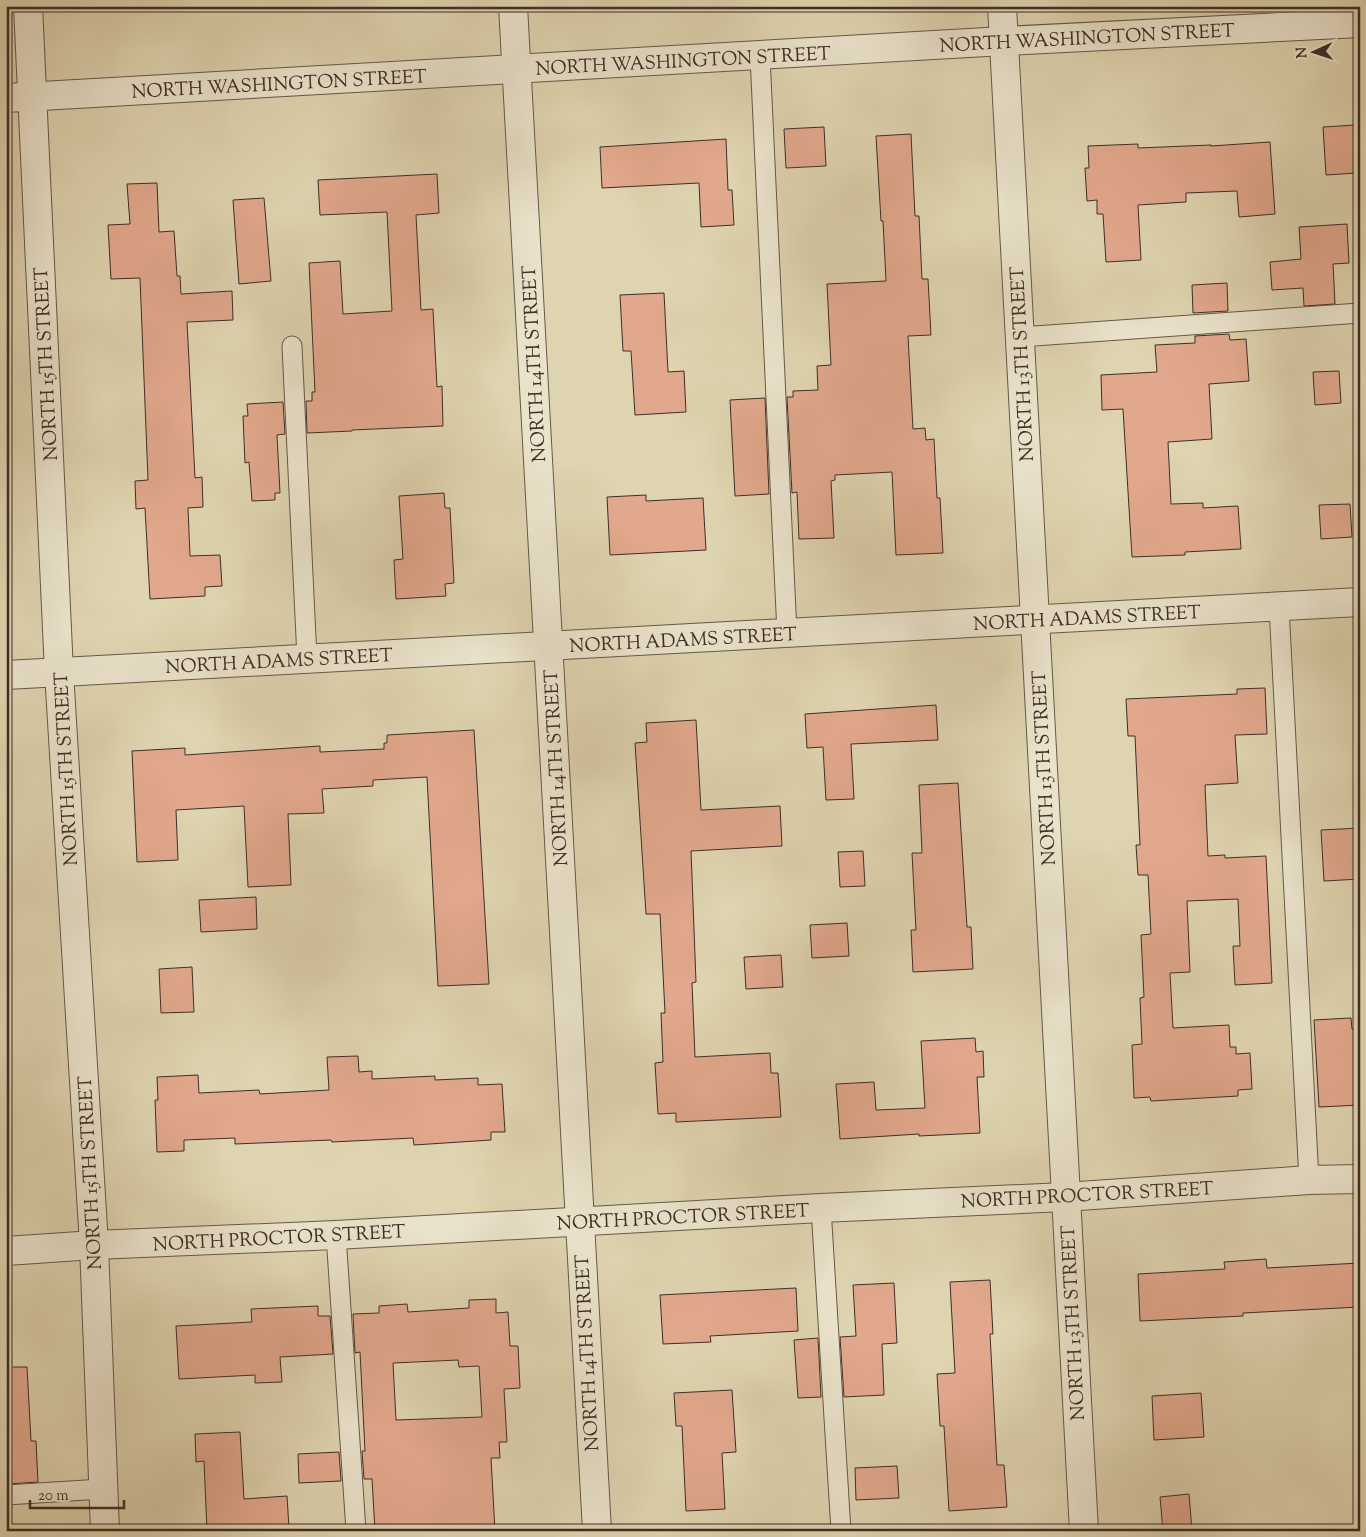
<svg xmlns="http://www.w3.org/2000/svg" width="1366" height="1537" font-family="'Sorts Mill Goudy',serif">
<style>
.building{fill:#e2a88d;stroke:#3e2e27;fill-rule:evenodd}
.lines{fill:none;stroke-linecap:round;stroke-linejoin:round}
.service-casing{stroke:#665849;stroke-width:21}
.minor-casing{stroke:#665849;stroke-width:30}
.tertiary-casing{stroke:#665849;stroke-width:30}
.service{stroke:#eae3cc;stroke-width:19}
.minor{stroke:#eae3cc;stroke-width:28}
.tertiary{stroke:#eae3cc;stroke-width:28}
.labels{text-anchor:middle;stroke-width:4.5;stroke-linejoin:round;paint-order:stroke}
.street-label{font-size:19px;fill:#3e2e27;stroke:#eae3cc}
</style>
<rect width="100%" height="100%" fill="#dfd4b0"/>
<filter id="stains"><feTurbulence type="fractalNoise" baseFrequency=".004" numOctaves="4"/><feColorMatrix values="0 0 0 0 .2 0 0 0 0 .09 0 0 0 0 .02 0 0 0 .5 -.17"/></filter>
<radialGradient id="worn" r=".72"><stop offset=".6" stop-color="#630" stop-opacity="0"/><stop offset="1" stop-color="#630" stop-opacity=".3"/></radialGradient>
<g class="building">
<path d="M 1355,125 L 1357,173 L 1326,175 L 1323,127 Z"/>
<path d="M 824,127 L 826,166 L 786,168 L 784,129 Z"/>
<path d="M 911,134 L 915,216 L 919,216 L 922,279 L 928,279 L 931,335 L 908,336 L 913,429 L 925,428 L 926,440 L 934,439 L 937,498 L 940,498 L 943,553 L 896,555 L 892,472 L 835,475 L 835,480 L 831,481 L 834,538 L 799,539 L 797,492 L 792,493 L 787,397 L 793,397 L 793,391 L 818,390 L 817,366 L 831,365 L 827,284 L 886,281 L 883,221 L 881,221 L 876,136 Z"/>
<path d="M 726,139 L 728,190 L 732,190 L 734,225 L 701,227 L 699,183 L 602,188 L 600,147 Z"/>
<path d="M 1270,142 L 1275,214 L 1239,217 L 1237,191 L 1186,193 L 1186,202 L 1138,205 L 1141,260 L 1106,262 L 1103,214 L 1097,214 L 1097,200 L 1087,201 L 1085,168 L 1089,168 L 1088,146 L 1138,144 L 1138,148 L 1211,145 L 1211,146 Z"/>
<path d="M 437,174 L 439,213 L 416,215 L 421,310 L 433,309 L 437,387 L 442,386 L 443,426 L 352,430 L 352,431 L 307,433 L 306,401 L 312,401 L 312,392 L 315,392 L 309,263 L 340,261 L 343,314 L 392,311 L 387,212 L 320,215 L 318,180 Z"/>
<path d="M 157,183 L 159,232 L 174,231 L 177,276 L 180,276 L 181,294 L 232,291 L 233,320 L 187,322 L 195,478 L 202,477 L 203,507 L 188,508 L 190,556 L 220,555 L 222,586 L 205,587 L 205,596 L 150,599 L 145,508 L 136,509 L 135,481 L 148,480 L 140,278 L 111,279 L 108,225 L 130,224 L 127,184 Z"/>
<path d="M 264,198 L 271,281 L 239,284 L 233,200 Z"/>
<path d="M 1347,224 L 1349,263 L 1333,264 L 1335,304 L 1304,306 L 1303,288 L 1272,290 L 1270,262 L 1301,259 L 1299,227 Z"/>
<path d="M 1227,283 L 1228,311 L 1193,313 L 1192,285 Z"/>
<path d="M 664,293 L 668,372 L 684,371 L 686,412 L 635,415 L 631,351 L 623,351 L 620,295 Z"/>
<path d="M 1229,334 L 1230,340 L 1246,339 L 1249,381 L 1209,384 L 1212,439 L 1168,442 L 1171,504 L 1203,503 L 1203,508 L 1238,506 L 1241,549 L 1185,552 L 1185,555 L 1132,557 L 1123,409 L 1102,410 L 1101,375 L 1157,372 L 1155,345 L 1195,343 L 1195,336 Z"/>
<path d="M 1339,371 L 1341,403 L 1315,405 L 1313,372 Z"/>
<path d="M 765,398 L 769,494 L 735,496 L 730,400 Z"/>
<path d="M 283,402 L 285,434 L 277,435 L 280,493 L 275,493 L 275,500 L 252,501 L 249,462 L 245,463 L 243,416 L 248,416 L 247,404 Z"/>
<path d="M 444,493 L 445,508 L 450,508 L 454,583 L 445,584 L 446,596 L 396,599 L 394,560 L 403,559 L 399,496 Z"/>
<path d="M 646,495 L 646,501 L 703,498 L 706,550 L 610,555 L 607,497 Z"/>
<path d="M 1350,504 L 1352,537 L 1321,539 L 1319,505 Z"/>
<path d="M 1265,688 L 1267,734 L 1235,735 L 1238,783 L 1205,785 L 1208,856 L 1225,855 L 1225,858 L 1266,856 L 1272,983 L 1235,985 L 1233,946 L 1240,946 L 1238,899 L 1187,901 L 1190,972 L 1170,973 L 1173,1028 L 1229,1025 L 1230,1047 L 1236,1047 L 1236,1054 L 1250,1053 L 1252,1089 L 1238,1090 L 1238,1096 L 1151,1101 L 1150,1097 L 1134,1098 L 1132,1045 L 1142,1044 L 1140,998 L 1144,997 L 1141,935 L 1151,934 L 1148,875 L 1138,875 L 1136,845 L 1140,845 L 1135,736 L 1128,736 L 1126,699 L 1237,694 L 1237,689 Z"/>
<path d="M 936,705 L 938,740 L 851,744 L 854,799 L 826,800 L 823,747 L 807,748 L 805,714 Z"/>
<path d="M 696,720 L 701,810 L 780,806 L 782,846 L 691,851 L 696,982 L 692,983 L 695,1057 L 770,1053 L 771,1073 L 778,1073 L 781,1117 L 676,1122 L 676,1113 L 658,1114 L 655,1063 L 663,1062 L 661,1013 L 665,1013 L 660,914 L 646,914 L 635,743 L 647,742 L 646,723 Z"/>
<path d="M 474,730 L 489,984 L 438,986 L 427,777 L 373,780 L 373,786 L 322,789 L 324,813 L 288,814 L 291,885 L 248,887 L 244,806 L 176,810 L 178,860 L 137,862 L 132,751 L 185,748 L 185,755 L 320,746 L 320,752 L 384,749 L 384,743 L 387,743 L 387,735 Z"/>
<path d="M 958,783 L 967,927 L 971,927 L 973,969 L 913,972 L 911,930 L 916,930 L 912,853 L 922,853 L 919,785 Z"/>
<path d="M 1360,828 L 1360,879 L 1324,881 L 1321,830 Z"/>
<path d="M 863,851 L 865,886 L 840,887 L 838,852 Z"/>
<path d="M 256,897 L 257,929 L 201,932 L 199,900 Z"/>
<path d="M 847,923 L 849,956 L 812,958 L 810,925 Z"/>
<path d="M 781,955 L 783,987 L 746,989 L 744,957 Z"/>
<path d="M 192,967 L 194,1012 L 161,1013 L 159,969 Z"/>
<path d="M 1351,1018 L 1352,1029 L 1360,1029 L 1360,1105 L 1319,1107 L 1314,1020 Z"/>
<path d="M 975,1038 L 976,1052 L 983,1051 L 984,1077 L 977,1077 L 980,1133 L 919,1136 L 919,1134 L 840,1139 L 836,1084 L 874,1082 L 876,1110 L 925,1108 L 921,1041 Z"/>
<path d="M 358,1056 L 359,1072 L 372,1071 L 372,1079 L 435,1076 L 435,1080 L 478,1078 L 478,1085 L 502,1084 L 505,1132 L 491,1132 L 491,1140 L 414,1145 L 413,1138 L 332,1142 L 331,1140 L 235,1144 L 235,1138 L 184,1140 L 184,1151 L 157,1152 L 155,1100 L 158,1100 L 157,1077 L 198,1075 L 199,1093 L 259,1090 L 260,1094 L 329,1090 L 327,1057 Z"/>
<path d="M 1266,1259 L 1267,1268 L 1360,1263 L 1360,1307 L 1243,1313 L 1243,1316 L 1140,1321 L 1138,1274 L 1225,1269 L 1224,1262 Z"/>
<path d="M 990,1280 L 993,1334 L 990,1334 L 997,1465 L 1004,1465 L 1007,1507 L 949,1511 L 944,1426 L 940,1426 L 937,1374 L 955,1373 L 950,1282 Z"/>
<path d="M 894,1283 L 897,1343 L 882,1344 L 884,1395 L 844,1397 L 840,1337 L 856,1336 L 853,1285 Z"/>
<path d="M 796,1288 L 798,1331 L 710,1336 L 711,1342 L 663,1344 L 660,1295 Z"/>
<path d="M 496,1299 L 496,1313 L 508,1312 L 510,1346 L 518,1346 L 520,1388 L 504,1389 L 507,1442 L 499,1442 L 500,1458 L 491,1458 L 495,1531 L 375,1531 L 372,1479 L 364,1479 L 362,1451 L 365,1451 L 360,1352 L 355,1353 L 353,1314 L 379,1313 L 379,1306 L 407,1304 L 408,1312 L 469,1308 L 469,1300 ZM 458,1360 L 459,1367 L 479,1366 L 482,1417 L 396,1420 L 393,1363 Z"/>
<path d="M 318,1306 L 318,1316 L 330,1316 L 333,1354 L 280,1357 L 282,1382 L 255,1383 L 255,1375 L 179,1379 L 176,1326 L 252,1322 L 251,1309 Z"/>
<path d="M 818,1338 L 821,1397 L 798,1398 L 794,1340 Z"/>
<path d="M 6,1367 L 27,1367 L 31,1441 L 36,1441 L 38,1482 L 8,1484 L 6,1446 Z"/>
<path d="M 732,1390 L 736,1452 L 722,1453 L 725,1509 L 686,1511 L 682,1426 L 676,1426 L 674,1393 Z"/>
<path d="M 1201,1393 L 1204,1437 L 1154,1440 L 1152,1396 Z"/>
<path d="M 240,1432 L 244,1499 L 287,1496 L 289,1528 L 262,1529 L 262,1531 L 207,1531 L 204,1461 L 196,1462 L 195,1434 Z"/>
<path d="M 339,1452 L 341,1481 L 299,1483 L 298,1454 Z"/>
<path d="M 897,1466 L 899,1498 L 856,1500 L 855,1468 Z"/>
<path d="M 1189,1494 L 1192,1531 L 1163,1531 L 1160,1497 Z"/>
</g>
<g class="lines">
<defs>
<g id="service">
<path d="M 760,56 L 787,633"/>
<path d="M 1020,337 L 1360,313"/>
<path d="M 292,346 L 307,658"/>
<path d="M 1279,607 L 1309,1180"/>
<path d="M 821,1208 L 841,1531"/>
<path d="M 336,1235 L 356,1531"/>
<path d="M 6,1495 L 102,1489"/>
</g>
<g id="minor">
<path d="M 28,6 L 59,672 L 94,1245 L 105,1531"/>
<path d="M 513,6 L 597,1531"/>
<path d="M 1002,6 L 1084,1531"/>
<path d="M 6,98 L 1004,41 L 1360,23"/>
<path d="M 6,675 L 1360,602"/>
</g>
<path id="tertiary" d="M 6,1251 L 94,1245 L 336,1235 L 821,1208 L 1065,1197 L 1309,1180 L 1360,1179"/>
</defs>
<use href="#service" class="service-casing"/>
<use href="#minor" class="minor-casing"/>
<use href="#tertiary" class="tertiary-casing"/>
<use href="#service" class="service"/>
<use href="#minor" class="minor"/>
<use href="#tertiary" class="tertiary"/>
</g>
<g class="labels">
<g class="street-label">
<text transform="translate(1087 37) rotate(-3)" y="7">NORTH WASHINGTON STREET</text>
<text transform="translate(683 60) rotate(-3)" y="7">NORTH WASHINGTON STREET</text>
<text transform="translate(279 83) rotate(-3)" y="7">NORTH WASHINGTON STREET</text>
<text transform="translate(45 364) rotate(-93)" y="7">NORTH 15TH STREET</text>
<text transform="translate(533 364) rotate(-93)" y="7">NORTH 14TH STREET</text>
<text transform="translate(1021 364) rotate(-93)" y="7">NORTH 13TH STREET</text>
<text transform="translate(1087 617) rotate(-3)" y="7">NORTH ADAMS STREET</text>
<text transform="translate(683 639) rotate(-3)" y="7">NORTH ADAMS STREET</text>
<text transform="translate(279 660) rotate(-3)" y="7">NORTH ADAMS STREET</text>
<text transform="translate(555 768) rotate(-93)" y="7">NORTH 14TH STREET</text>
<text transform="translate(1043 768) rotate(-93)" y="7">NORTH 13TH STREET</text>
<text transform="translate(65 769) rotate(-93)" y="7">NORTH 15TH STREET</text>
<text transform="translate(89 1173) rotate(-93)" y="7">NORTH 15TH STREET</text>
<text transform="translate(1087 1194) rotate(-3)" y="7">NORTH PROCTOR STREET</text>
<text transform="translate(683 1216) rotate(-3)" y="7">NORTH PROCTOR STREET</text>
<text transform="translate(279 1237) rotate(-3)" y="7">NORTH PROCTOR STREET</text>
<text transform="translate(1072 1323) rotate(-93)" y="7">NORTH 13TH STREET</text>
<text transform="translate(586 1353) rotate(-93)" y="7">NORTH 14TH STREET</text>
</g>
</g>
<rect width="1366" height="1537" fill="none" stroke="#dfd4b0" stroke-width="25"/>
<rect x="8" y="8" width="1351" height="1522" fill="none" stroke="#3e2e27" stroke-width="2.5"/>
<rect x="12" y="12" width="1341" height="1512" fill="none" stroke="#3e2e27"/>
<g transform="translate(1314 52) rotate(267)" stroke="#eae3cc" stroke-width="4" paint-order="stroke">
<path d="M0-4L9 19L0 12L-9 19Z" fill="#3e2e27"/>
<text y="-8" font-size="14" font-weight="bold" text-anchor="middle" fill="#3e2e27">N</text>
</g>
<path d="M30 1500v8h94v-8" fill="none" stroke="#3e2e27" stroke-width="2.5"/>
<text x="38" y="1500" font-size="15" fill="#3e2e27" stroke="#eae3cc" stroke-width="4" paint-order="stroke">20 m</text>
<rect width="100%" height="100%" filter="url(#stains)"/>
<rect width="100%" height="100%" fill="url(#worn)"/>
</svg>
